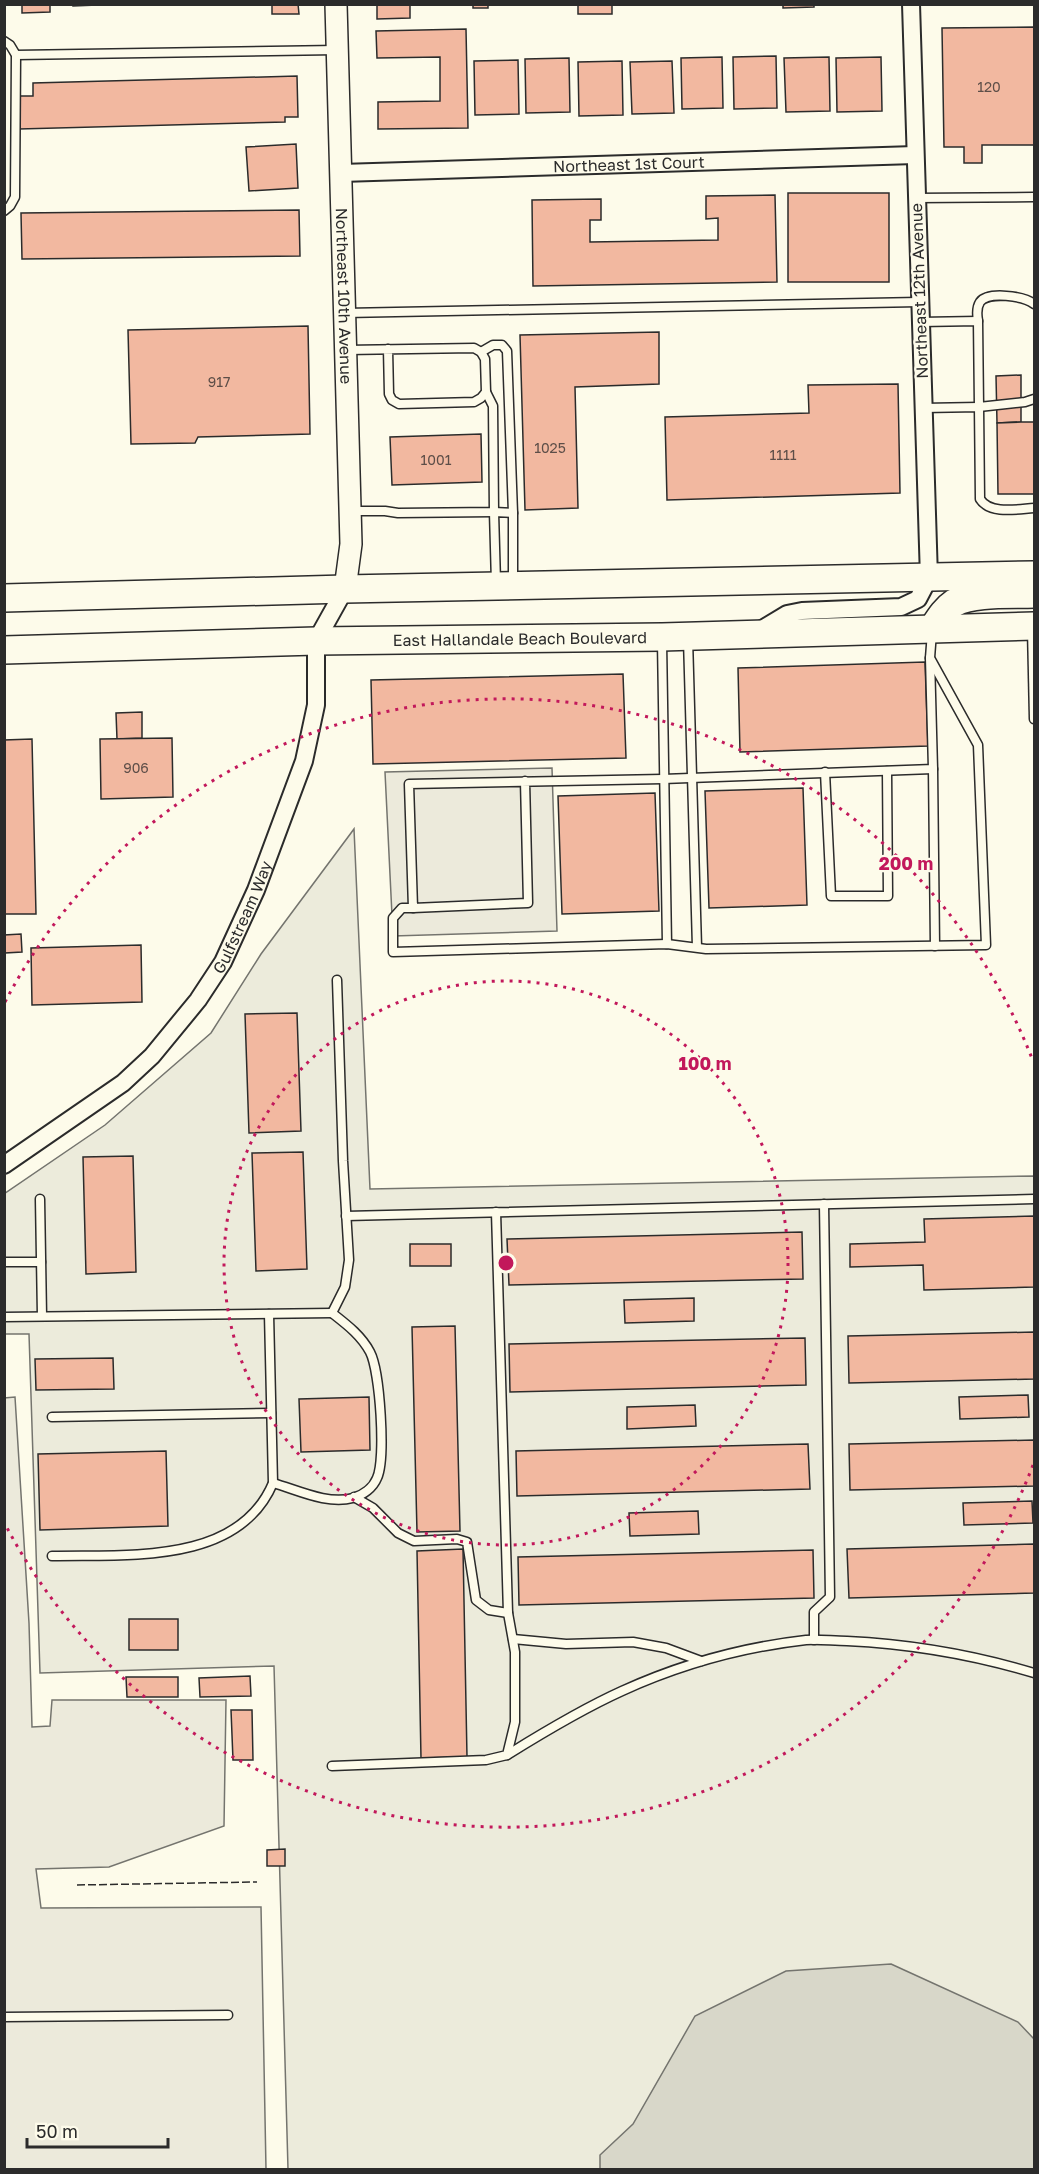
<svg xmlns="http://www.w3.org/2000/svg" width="1039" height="2174" font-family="'Golos Text',sans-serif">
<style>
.green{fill:#ecebdb;stroke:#74746e;stroke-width:1.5}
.parking{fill:#eceadb;stroke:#74746e;stroke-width:1.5}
.water{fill:#d8d7c9;stroke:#74746e;stroke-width:1.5}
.building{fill:#f2b8a0;stroke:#2b2b2b;stroke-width:1.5}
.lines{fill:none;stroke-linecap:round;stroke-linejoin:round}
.service-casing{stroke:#2b2b2b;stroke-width:11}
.minor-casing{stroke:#2b2b2b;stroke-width:20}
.tertiary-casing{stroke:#2b2b2b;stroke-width:24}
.primary-casing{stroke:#2b2b2b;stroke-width:30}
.service{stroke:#fdfbea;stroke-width:8}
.minor{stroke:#fdfbea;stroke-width:16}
.tertiary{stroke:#fdfbea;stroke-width:21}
.primary{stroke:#fdfbea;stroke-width:27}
.fence{stroke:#2b2b2b;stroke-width:1.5;stroke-dasharray:8 3;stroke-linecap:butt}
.ring{fill:none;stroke:#c2185b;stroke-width:3;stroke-dasharray:3 6}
.labels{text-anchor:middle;stroke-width:4.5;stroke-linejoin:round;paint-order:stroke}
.number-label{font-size:14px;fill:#5d4e48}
.street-label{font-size:16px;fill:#2b2b2b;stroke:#fdfbea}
.centre{fill:#c2185b;stroke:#fdfbea;stroke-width:3}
.ring-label{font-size:18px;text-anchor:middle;font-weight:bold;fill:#c2185b;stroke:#fdfbea;stroke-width:4.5;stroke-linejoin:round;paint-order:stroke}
</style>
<rect width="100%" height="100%" fill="#fdfbea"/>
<path class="green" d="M 354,829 L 370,1189 L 1034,1176 L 1034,2169 L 288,2169 L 274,1666 L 40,1673 L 29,1334 L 5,1334 L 4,1194 L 105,1125 L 211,1033 L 261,954 Z"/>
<g class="parking">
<path d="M 552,768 L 557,931 L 393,936 L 385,772 Z"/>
<path d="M 15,1397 L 29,1623 L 32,1727 L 50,1726 L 52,1700 L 226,1700 L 224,1826 L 109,1867 L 36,1869 L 41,1908 L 261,1907 L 266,2169 L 5,2170 L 4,1398 Z"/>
</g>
<path class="water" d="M 891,1964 L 1018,2022 L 1034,2039 L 1034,2169 L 600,2169 L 600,2155 L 633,2124 L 695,2016 L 786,1971 Z"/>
<g class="building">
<path d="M 22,4 L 50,4 L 50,12 L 22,13 Z"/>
<path d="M 73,4 L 97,4 L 97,5 L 73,6 Z"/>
<path d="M 272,4 L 298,4 L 299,14 L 272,14 Z"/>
<path d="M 377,4 L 410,4 L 410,18 L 377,19 Z"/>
<rect x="419" y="4" width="45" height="1"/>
<rect x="473" y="4" width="15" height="4"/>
<rect x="578" y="4" width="34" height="10"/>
<path d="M 783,4 L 814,4 L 814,7 L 783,8 Z"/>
<path d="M 1034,27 L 1034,145 L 982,145 L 982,163 L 964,163 L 964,147 L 944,147 L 942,28 Z"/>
<path d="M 466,29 L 468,128 L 378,129 L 378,102 L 440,101 L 440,57 L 377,58 L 376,31 Z"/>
<path d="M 776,56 L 777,108 L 734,109 L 733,57 Z"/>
<path d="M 722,57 L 723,108 L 682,109 L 681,58 Z"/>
<path d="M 829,57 L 830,111 L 786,112 L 784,58 Z"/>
<path d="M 881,57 L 882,111 L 837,112 L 836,58 Z"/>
<path d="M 569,58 L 570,112 L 526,113 L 525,59 Z"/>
<path d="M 518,60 L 519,114 L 475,115 L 474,61 Z"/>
<path d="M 622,61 L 623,115 L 579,116 L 578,62 Z"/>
<path d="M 672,61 L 674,113 L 632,114 L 630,62 Z"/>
<path d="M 297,76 L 298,117 L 285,117 L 285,122 L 19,129 L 19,96 L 33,96 L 33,83 Z"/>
<path d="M 296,144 L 298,188 L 249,191 L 246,147 Z"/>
<rect x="788" y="193" width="101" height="89"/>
<path d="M 775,195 L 777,282 L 533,286 L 532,200 L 601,199 L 601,220 L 590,220 L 590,242 L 718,240 L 718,218 L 706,219 L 706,196 Z"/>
<path d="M 299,210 L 300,256 L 22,259 L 21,213 Z"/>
<path d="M 308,326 L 310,434 L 198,437 L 195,443 L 131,444 L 128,330 Z"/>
<path d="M 659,332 L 659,384 L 575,387 L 578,508 L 525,510 L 520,335 Z"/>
<path d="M 1021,375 L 1021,422 L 997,423 L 996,376 Z"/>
<path d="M 898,384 L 900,493 L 667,500 L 665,417 L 809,413 L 808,385 Z"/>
<path d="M 1021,422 L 1034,422 L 1034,494 L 998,494 L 997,423 Z"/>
<path d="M 481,434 L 482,482 L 392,485 L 390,437 Z"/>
<path d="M 925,662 L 928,746 L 740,752 L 738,668 Z"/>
<path d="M 623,674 L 626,758 L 373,764 L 371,680 Z"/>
<path d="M 142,712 L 142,738 L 117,739 L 116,713 Z"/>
<path d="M 172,738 L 173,797 L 101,799 L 100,739 Z"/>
<path d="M 32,739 L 36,914 L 4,914 L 4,740 Z"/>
<path d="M 803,788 L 807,905 L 709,908 L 705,791 Z"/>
<path d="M 655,793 L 659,911 L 562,914 L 558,796 Z"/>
<path d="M 21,934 L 22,952 L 5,953 L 4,964 L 4,935 Z"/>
<path d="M 141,945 L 142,1002 L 32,1005 L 31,948 Z"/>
<path d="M 297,1013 L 301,1131 L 249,1133 L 245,1014 Z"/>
<path d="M 303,1152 L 307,1269 L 256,1271 L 252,1153 Z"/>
<path d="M 133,1156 L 136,1272 L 86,1274 L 83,1157 Z"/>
<path d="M 1034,1216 L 1034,1287 L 924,1290 L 923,1265 L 850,1267 L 850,1244 L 925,1242 L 924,1219 Z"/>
<path d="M 802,1232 L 803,1279 L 509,1285 L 507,1239 Z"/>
<rect x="410" y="1244" width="41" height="22"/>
<path d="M 694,1298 L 694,1321 L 625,1323 L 624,1300 Z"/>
<path d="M 455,1326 L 460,1531 L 417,1532 L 412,1327 Z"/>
<path d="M 1034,1332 L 1034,1379 L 849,1383 L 848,1336 Z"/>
<path d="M 805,1338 L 806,1385 L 510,1392 L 509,1344 Z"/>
<path d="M 113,1358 L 114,1389 L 36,1390 L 35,1359 Z"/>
<path d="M 1028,1395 L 1029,1417 L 960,1419 L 959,1397 Z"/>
<path d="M 369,1397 L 370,1450 L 301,1452 L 299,1399 Z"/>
<path d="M 695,1405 L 696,1426 L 627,1429 L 627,1407 Z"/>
<path d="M 1034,1440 L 1034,1486 L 850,1490 L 849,1444 Z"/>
<path d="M 808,1444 L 810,1489 L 517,1496 L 516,1451 Z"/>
<path d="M 166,1451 L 168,1526 L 40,1530 L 38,1454 Z"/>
<path d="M 1032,1501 L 1033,1523 L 964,1525 L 963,1503 Z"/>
<path d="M 698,1511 L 699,1534 L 630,1536 L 629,1513 Z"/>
<path d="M 1034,1544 L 1034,1593 L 849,1598 L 847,1549 Z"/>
<path d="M 463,1549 L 467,1757 L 421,1758 L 417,1551 Z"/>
<path d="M 813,1550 L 814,1598 L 519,1605 L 518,1557 Z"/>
<rect x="129" y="1619" width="49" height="31"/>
<path d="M 250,1676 L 251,1696 L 200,1697 L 199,1678 Z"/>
<path d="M 126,1677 L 178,1677 L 178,1697 L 127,1697 Z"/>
<path d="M 231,1710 L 252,1710 L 253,1760 L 233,1760 Z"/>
<path d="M 285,1849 L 285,1866 L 267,1866 L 267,1850 Z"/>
</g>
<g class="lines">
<defs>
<g id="service">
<path d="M 4,41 L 10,45 L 16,55 L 15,197 L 10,206 L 4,211"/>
<path d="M 16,55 L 337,50"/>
<path d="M 916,198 L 1034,197"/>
<path d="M 345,313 L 919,302"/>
<path d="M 978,321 C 977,315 976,308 980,302 C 988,291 1024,296 1034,304"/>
<path d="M 920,322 L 978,321 L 979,407 L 1025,402 L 1034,399"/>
<path d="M 346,350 L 474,348 L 481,352 L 485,359 L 486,392 L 481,398 L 474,402 L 399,404 L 392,400 L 389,394 L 388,349"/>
<path d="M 481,352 L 493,345 L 502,345 L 507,351 L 513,513 L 513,582"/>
<path d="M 923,408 L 979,407 L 980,499 C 990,515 1018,509 1034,508"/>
<path d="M 350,511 L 385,511 L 398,513 L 494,512 L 493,406 L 486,392"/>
<path d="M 496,583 L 494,512 L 513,513"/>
<path d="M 1032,629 L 1034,719"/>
<path d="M 688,639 L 697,947"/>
<path d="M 662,642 L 667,944"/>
<path d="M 933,769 L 935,946"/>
<path d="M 825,772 L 831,896 L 888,896 L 887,771"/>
<path d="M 525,781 L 528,903 L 413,908 L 409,784 L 663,779 L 933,769 L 930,658"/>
<path d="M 413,908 L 402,908 L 393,918 L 393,952 L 667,944 L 706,949 L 986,945 L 978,745 L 930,658 L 932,632"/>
<path d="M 40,1199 L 42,1316"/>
<path d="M 346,1216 L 1034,1199"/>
<path d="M 4,1262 L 41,1262"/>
<path d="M 4,1317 L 332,1313"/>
<path d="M 52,1417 L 271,1413"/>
<path d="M 273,1483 C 298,1490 327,1505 353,1498 C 363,1495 373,1488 377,1478 C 386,1459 380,1371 370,1352 C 361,1335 346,1324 332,1313 L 345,1287 L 349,1260 L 343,1161 L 337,980"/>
<path d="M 354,1497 L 373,1508 L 398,1533 L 414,1541 L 457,1539 L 467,1542 L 476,1600 L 489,1610 L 508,1613"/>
<path d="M 52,1556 C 125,1554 238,1566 273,1483 L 269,1314"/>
<path d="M 513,1639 L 566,1644 L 633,1642 L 666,1648 L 701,1661"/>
<path d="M 814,1640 L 814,1612 L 830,1597 L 824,1204"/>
<path d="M 507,1755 C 544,1732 582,1709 622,1691 C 679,1665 744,1647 806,1640 C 819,1639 833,1641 847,1641 C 910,1644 974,1655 1034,1673"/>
<path d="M 332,1766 L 486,1760 L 507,1755 L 515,1722 L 515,1652 L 508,1613 L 496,1212"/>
<path d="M 4,2017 L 228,2015"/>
</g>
<g id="minor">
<path id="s1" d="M 341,173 L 915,155"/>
<path d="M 759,631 L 787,614 L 802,611 L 901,607 L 918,599 L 929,578 L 911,4"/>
<path id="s2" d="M 4,1165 L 123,1083 L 152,1056 L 198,1000 L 223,962 L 256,890 L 304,761 L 316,705 L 316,641 L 345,589"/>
</g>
<g id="tertiary">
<path id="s3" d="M 336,4 L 351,544 L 345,589"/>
</g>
<g id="primary">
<path d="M 4,598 L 345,589 L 1034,575"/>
<path d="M 933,628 C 939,619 945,609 954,603 C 973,592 1013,595 1034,594"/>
<path id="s4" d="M 4,650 L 316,641 L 662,637 L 1034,626"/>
</g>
</defs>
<use href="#service" class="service-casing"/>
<use href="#minor" class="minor-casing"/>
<use href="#tertiary" class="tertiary-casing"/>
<use href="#primary" class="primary-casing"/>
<use href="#service" class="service"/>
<use href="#minor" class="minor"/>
<use href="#tertiary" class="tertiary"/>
<use href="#primary" class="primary"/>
<path class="fence" d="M 77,1885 L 257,1882"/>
</g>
<g class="ring">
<circle cx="506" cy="1263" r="282"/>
<path d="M1033 1465A565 565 0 0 1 5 1524M5 1002A565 565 0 0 1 1033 1061"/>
</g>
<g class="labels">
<g class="number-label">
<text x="989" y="92">120</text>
<text x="219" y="387">917</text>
<text x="550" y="453">1025</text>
<text x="783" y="460">1111</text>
<text x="436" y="465">1001</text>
<text x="136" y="773">906</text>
</g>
<g class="street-label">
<text dy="6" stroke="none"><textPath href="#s1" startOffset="288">Northeast 1st Court</textPath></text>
<text transform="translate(919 291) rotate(-92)" y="6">Northeast 12th Avenue</text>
<text dy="6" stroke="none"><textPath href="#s3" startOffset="292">Northeast 10th Avenue</textPath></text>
<text dy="6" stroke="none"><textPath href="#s4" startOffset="516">East Hallandale Beach Boulevard</textPath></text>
<text dy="6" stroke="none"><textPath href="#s2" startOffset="351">Gulfstream Way</textPath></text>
</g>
</g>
<circle cx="506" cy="1263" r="9" class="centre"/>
<g class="ring-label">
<text x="906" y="870">200 m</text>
<text x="705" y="1070">100 m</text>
</g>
<rect width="1039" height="2174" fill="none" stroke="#2b2b2b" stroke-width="12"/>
<path d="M27 2138v9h141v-9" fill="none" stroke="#2b2b2b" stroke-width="3"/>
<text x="36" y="2138" font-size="18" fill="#2b2b2b" stroke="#fdfbea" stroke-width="4.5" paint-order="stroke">50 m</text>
</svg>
